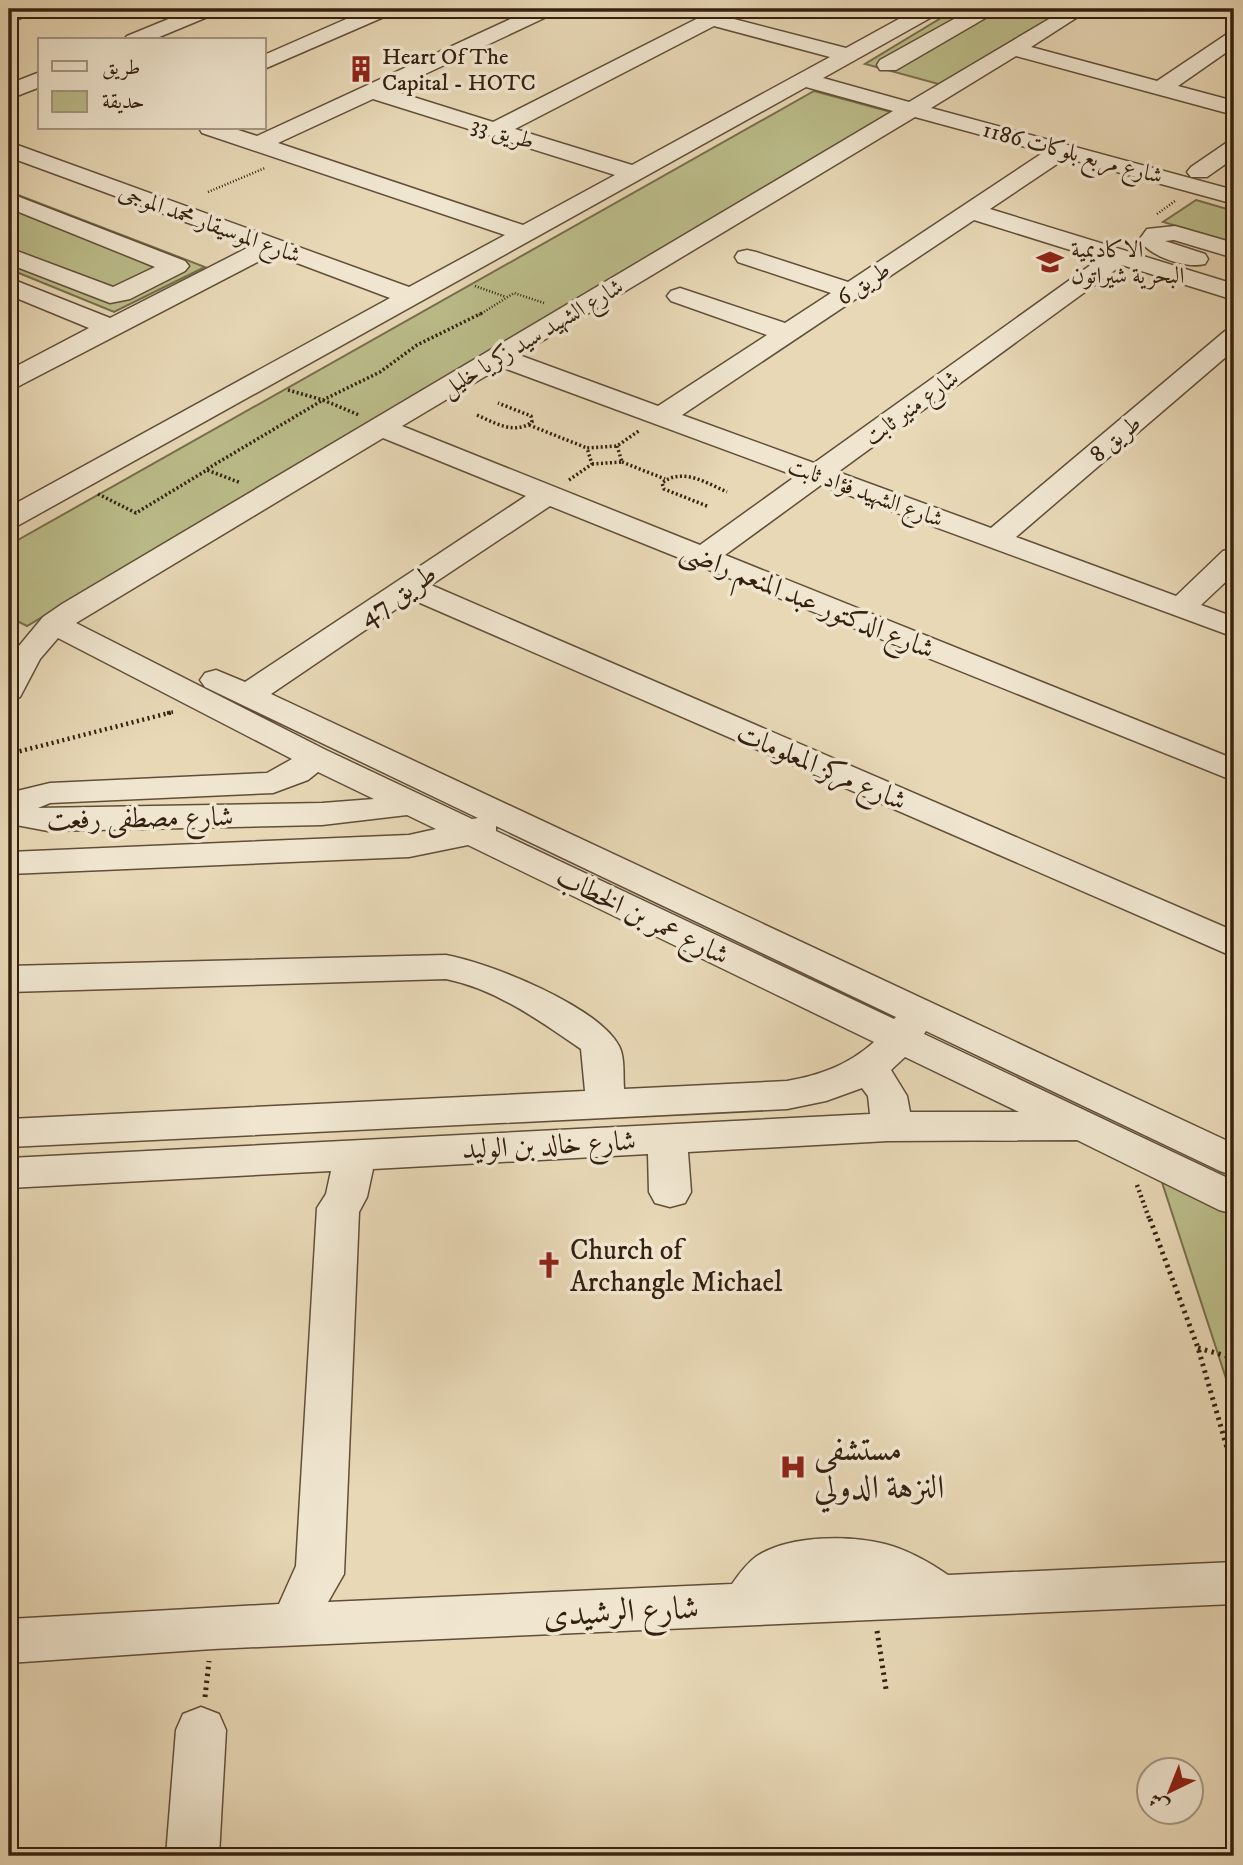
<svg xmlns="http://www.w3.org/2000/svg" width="1243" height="1865" font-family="'IM FELL DW Pica',Amiri,serif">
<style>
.green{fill:#bbbd8a;stroke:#786e4c;stroke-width:2}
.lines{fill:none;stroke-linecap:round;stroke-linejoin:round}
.minor-casing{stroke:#614e39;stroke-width:3}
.path-far3{stroke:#34200f;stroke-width:2.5;stroke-dasharray:1 2;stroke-linecap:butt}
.path-far2{stroke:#34200f;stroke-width:3.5;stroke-dasharray:2 2.5;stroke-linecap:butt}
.path-far1{stroke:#34200f;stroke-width:4.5;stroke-dasharray:2 3.5;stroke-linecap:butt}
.path{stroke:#34200f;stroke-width:5;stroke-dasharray:2.5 4.5;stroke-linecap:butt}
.minor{fill:#f0e6d0;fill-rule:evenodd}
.labels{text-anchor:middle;stroke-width:7;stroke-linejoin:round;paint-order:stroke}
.far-poi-label{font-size:23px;fill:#34200f;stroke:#f0e6d0;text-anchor:start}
.far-street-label{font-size:23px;fill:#34200f;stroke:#f0e6d0}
.street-label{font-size:28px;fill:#34200f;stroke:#f0e6d0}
.poi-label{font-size:28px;fill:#34200f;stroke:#f0e6d0;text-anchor:start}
.near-poi-label{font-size:33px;fill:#34200f;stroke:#f0e6d0;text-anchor:start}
.near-street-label{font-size:33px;fill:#34200f;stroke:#f0e6d0}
</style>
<rect width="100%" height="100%" fill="#e8d8b6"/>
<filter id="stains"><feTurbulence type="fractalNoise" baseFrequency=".00286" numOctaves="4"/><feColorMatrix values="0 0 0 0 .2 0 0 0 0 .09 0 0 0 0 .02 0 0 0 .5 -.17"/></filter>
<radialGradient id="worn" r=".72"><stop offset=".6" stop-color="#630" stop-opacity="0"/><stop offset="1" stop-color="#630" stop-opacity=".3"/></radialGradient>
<g class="green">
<path d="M 956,9 L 1077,9 L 942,85 L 865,64 Z"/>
<path d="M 814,91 L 891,112 L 27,626 L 9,617 L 9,545 Z"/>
<path d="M 9,193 L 10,192 L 205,267 L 114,312 L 9,269 Z"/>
<path d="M 1196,200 L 1234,211 L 1234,243 L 1163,222 Z"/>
<path d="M 1157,1167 L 1234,1206 L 1234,1403 Z"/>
</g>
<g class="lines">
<defs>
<g id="minor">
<path d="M 9,9 L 38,9 L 35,13 L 9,22 Z"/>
<path d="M 193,9 L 220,9 L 217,13 L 152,40 L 123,40 L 127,36 Z"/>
<path d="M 369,9 L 396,9 L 393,13 L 264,69 L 264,55 Z"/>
<path d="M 532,9 L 558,9 L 555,13 L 391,90 L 493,122 L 716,9 L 741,9 L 730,18 L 846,48 L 917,9 L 942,9 L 939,13 L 823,78 L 909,102 L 1066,9 L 1090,9 L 1031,47 L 1157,81 L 1227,34 L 1234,32 L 1234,47 L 1178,86 L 1234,101 L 1234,115 L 1016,56 L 931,108 L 1234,190 L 1234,204 L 1066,158 L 990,209 L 1234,284 L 1234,300 L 1122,265 L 838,472 L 991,528 L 1225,331 L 1234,329 L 1234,350 L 1016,537 L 1176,596 L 1223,551 L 1234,548 L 1234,574 L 1201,605 L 1234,617 L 1234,637 L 821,485 L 725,555 L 1234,759 L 1234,781 L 550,506 L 431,585 L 1234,931 L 1234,957 L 411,599 L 271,694 L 1234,1144 L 1234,1176 L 1220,1171 L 926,1031 L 924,1034 L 1234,1181 L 1234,1214 L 1219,1210 L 1077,1140 L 888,1141 L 688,1152 L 691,1192 L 685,1203 L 670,1207 L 655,1203 L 649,1192 L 648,1154 L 373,1169 L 367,1197 L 359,1212 L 344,1574 L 328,1602 L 732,1584 C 739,1574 747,1563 757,1556 C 790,1535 848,1535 885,1544 C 908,1550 929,1562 948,1575 L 1234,1562 L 1234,1604 L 213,1649 L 9,1663 L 9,1619 L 279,1604 L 296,1566 L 317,1208 L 326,1194 L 331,1171 L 9,1188 L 9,1158 L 870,1114 L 868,1096 L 862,1088 L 826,1101 L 787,1109 L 9,1147 L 9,1119 L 585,1091 L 581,1049 C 540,1021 496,989 446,979 L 9,992 L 9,966 L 446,955 C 490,963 598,1006 619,1046 C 625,1057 623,1076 624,1089 L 787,1081 C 821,1075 848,1065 874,1042 L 468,845 L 409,857 L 9,874 L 9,852 L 409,835 L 436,829 L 407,815 L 322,825 L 48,831 L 16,825 L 9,821 L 9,796 L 17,791 L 50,783 L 267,773 L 292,759 L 58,638 L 40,659 L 20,697 L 9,700 L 9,658 L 43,617 L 62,604 L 893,111 L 806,87 L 19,525 L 9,528 L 9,507 L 390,298 L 273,254 L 19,386 L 9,388 L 9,370 L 89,328 L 9,295 L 9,278 L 110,318 L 251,246 L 9,157 L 9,142 L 409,287 L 505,235 L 202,133 L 199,128 L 232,128 L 257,136 ZM 714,26 L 830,57 L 632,165 L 515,129 ZM 373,99 L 615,175 L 523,225 L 278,143 ZM 915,117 L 1044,152 L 848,282 L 756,252 L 747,250 L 738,252 L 735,257 L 738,262 L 831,293 L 785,323 L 680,288 L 671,291 L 667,296 L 671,301 L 767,335 L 658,406 L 519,355 ZM 974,220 L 1099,259 L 814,463 L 682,415 ZM 501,367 L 796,476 L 700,545 L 402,426 ZM 383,438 L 526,496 L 245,682 L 216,670 L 205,673 L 200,680 L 205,687 L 478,818 L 472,819 L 326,750 L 76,623 ZM 318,772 L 374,799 L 322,803 L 38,808 L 50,803 L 273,793 L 308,780 ZM 496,826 L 896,1017 L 894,1019 L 496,831 ZM 905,1057 L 1019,1112 L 910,1112 L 907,1096 L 891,1070 Z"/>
<path d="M 972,9 L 997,9 L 994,13 L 896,70 L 880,70 L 877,65 L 880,60 Z"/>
<path d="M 40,72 L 40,87 L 9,99 L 9,84 Z"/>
<path d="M 1234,141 L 1234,158 L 1207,177 L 1191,177 L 1187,172 L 1191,167 L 1226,143 Z"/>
<path d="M 9,193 L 185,261 L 189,266 L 185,271 L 130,299 L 110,303 L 9,264 L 9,248 L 113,287 L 155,267 L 9,208 Z"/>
<path d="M 1175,226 L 1234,243 L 1234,258 L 1174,240 L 1165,241 L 1205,254 L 1208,259 L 1205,264 C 1185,269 1150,256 1139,240 L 1147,229 Z"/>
<path d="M 201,1707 L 219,1714 L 226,1730 L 219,1856 L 166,1856 L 176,1730 L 183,1714 Z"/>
</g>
</defs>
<use href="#minor" class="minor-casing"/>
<g class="path-far3">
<path d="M 470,9 L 491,15"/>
<path d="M 208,192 L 265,168"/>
<path d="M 1157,214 L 1175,201"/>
<path d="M 475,286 L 506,297"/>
<path d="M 479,315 L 514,293 L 544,303"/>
</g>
<g class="path-far2">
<path d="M 288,390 L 323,400 L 380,372 L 417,345 L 482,313"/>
<path d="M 477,415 C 495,423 514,435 532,422 L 531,416 L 498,403"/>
<path d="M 529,425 L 587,448"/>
<path d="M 622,462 L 665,479"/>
<path d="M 592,464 L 622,462 L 617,446"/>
<path d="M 207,469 L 323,400 L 359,415"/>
<path d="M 569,480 L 592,464 L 587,448 L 617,446 L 640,430"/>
<path d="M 98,494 L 136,513 L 207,470 L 241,483"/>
<path d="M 707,506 L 664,489 L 662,483 C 682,467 707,483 727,492"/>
<path d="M 167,713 L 173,712"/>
</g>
<g class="path-far1">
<path d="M 9,754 L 173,712"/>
<path d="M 1137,1185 L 1150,1221"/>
</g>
<g class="path">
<path d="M 1150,1219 L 1198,1348 L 1234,1472"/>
<path d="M 1198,1348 L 1234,1358"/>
<path d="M 877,1631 L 886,1689"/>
<path d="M 205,1697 L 209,1661"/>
</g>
<use href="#minor" class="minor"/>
</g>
<defs>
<symbol id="building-bare" viewBox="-9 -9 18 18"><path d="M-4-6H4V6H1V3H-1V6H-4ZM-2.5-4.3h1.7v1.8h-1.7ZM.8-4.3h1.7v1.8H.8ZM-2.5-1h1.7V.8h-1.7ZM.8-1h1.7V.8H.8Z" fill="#8f2418" stroke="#f0e6d0" stroke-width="2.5" paint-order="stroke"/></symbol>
<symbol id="university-bare" viewBox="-9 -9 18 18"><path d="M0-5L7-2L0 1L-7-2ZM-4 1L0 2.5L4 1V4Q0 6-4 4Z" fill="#8f2418" stroke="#f0e6d0" stroke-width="2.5" paint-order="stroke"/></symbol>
<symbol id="church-bare" viewBox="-9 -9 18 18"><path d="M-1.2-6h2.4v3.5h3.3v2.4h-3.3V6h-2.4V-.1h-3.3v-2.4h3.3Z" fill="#8f2418" stroke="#f0e6d0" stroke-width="2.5" paint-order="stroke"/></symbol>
<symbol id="hospital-bare" viewBox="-9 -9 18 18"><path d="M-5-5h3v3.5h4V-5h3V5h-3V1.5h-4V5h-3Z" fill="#8f2418" stroke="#f0e6d0" stroke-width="2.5" paint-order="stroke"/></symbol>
</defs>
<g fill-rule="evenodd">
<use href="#building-bare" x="342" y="50" width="38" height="38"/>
<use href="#university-bare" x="1031" y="243" width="38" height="38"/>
<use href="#church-bare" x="530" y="1246" width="38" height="38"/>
<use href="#hospital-bare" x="774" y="1448" width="38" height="38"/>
</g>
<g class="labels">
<g class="far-poi-label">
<text x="382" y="64">Heart Of The<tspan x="382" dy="26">Capital - HOTC</tspan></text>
<text x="1071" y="257">الاكاديمية<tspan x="1071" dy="26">البحرية شيراتون</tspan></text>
</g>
<g class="far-street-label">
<text transform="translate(503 132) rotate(17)" y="8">طريق 33</text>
<text transform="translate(1073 152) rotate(15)" y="8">شارع مربع بلوكات 1186</text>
<text transform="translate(210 223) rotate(20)" y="8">شارع الموسيقار محمد الموجى</text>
<text transform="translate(863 283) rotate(-34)" y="8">طريق 6</text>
<text transform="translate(532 337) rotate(-31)" y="8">شارع الشهيد سيد زكريا خليل</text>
<text transform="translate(911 407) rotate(-36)" y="8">شارع منير ثابت</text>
<text transform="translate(1115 438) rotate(-40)" y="8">طريق 8</text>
<text transform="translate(866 492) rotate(20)" y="8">شارع الشهيد فؤاد ثابت</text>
</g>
<g class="street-label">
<text transform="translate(397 594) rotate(-34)" y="10">طريق 47</text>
<text transform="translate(808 599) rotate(22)" y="10">شارع الدكتور عبد المنعم راضى</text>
<text transform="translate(822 766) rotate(23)" y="10">شارع مركز المعلومات</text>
<text transform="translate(140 817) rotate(-1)" y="10">شارع مصطفى رفعت</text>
<text transform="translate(643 915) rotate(26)" y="10">شارع عمر بن الخطاب</text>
<text transform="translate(549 1144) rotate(-3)" y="10">شارع خالد بن الوليد</text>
</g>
<g class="poi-label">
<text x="570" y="1259">Church of<tspan x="570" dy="32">Archangle Michael</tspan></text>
</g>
<g class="near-poi-label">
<text x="814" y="1460">مستشفى<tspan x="814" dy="38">النزهة الدولي</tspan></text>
</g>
<g class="near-street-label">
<text transform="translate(621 1610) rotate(-3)" y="12">شارع الرشيدى</text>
</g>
</g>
<rect width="1243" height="1865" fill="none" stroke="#e8d8b6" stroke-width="35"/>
<rect x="10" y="10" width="1222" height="1844" fill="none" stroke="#34200f" stroke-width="3.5"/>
<rect x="18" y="18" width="1208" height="1830" fill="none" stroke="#34200f" stroke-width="2"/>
<rect x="38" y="38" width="228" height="91" fill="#f0e6d0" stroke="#a59783" stroke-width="2"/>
<rect x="52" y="61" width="35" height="10" fill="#f0e6d0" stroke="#a59783" stroke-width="2"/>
<text x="102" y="74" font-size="21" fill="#34200f">طريق</text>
<rect x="52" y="91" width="35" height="21" fill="#bbbd8a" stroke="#a59783" stroke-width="2"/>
<text x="102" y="108" font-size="21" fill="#34200f">حديقة</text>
<g transform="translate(1170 1791) rotate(223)"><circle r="33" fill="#f0e6d0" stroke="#a59783" stroke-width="2"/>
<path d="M0-5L12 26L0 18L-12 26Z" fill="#8f2418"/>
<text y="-10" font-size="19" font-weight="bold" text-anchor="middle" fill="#34200f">ش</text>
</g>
<rect width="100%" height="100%" filter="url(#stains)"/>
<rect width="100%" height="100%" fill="url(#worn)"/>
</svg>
